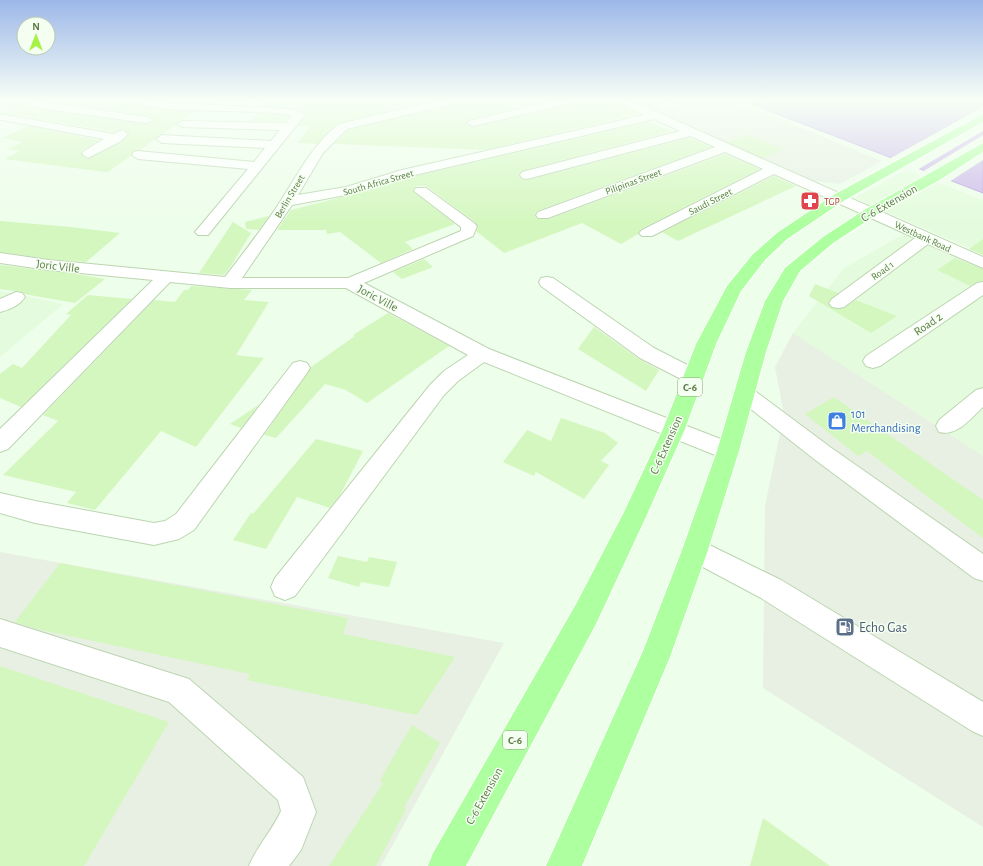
<svg xmlns="http://www.w3.org/2000/svg" width="983" height="866" font-family="'Alegreya Sans',sans-serif">
<style>
.residential{fill:#e4fcdd}
.industrial{fill:#e7f0e3}
.water{fill:#cdbbeb;stroke:#b8a0de}
.pier{fill:#edfeea}
.building{fill:#d4f7bf}
.lines{fill:none;stroke-linecap:round;stroke-linejoin:round}
.minor-casing{stroke:#bcd5b0;stroke-width:2}
.major-casing{stroke:#fff;stroke-width:2}
.minor{fill:#fff;fill-rule:evenodd}
.major{fill:#aeffa0;fill-rule:evenodd}
.labels{text-anchor:middle;stroke-width:3;stroke-linejoin:round;paint-order:stroke}
.far-street-label{font-size:10px;fill:#5f7d49;stroke:#f4fff2}
.far-health-label{font-size:10px;fill:#be3a42;stroke:#f4fff2;text-anchor:start}
.shield{fill:#f4fff2;stroke:#8ca47c;stroke-width:1}
.shield-label{font-size:11px;font-weight:bold;fill:#5f7d49}
.street-label{font-size:12px;fill:#5f7d49;stroke:#f4fff2}
.shop-label{font-size:12px;fill:#366cbe;stroke:#f4fff2;text-anchor:start}
.near-service-label{font-size:14px;fill:#4e5e75;stroke:#f4fff2;text-anchor:start}
</style>
<rect width="100%" height="100%" fill="#edfeea"/>
<g class="residential">
<path d="M 906,170 L 983,200 L 983,254 L 855,198 Z"/>
<path d="M 904,234 L 983,270 L 983,456 L 793,333 L 844,268 Z"/>
<path d="M 0,291 L 63,304 L 0,357 Z"/>
</g>
<g class="industrial">
<path d="M 685,101 L 736,101 L 882,161 L 840,184 L 814,181 L 654,110 Z"/>
<path d="M 793,333 L 983,456 L 983,827 L 763,688 L 765,506 L 784,414 L 775,367 Z"/>
<path d="M 0,552 L 504,643 L 381,866 L 0,866 Z"/>
</g>
<path class="water" d="M 743,101 L 983,101 L 983,193 Z"/>
<g class="pier">
<path d="M 983,107 L 983,131 L 917,170 L 889,159 Z"/>
<path d="M 983,135 L 983,160 L 949,182 L 922,172 Z"/>
</g>
<g class="building">
<path d="M 7,101 L 27,101 L 26,104 L 32,108 L 147,124 L 154,119 L 147,116 L 49,101 L 135,101 L 145,107 L 194,112 L 140,150 L 134,151 L 131,156 L 108,172 L 105,172 L 4,159 L 20,151 L 8,149 L 22,142 L 2,138 L 29,126 L 100,140 L 83,150 L 81,153 L 87,159 L 122,142 L 129,134 L 123,129 L 114,132 L 6,113 Z"/>
<path d="M 269,101 L 428,101 L 339,123 L 317,144 L 297,143 L 311,126 L 298,126 L 306,116 L 304,112 L 290,108 L 264,106 Z"/>
<path d="M 458,101 L 544,101 L 468,120 L 466,123 L 473,127 L 572,104 L 574,101 L 616,101 L 639,114 L 485,150 L 334,144 L 348,130 L 452,105 Z"/>
<path d="M 636,101 L 660,101 L 660,107 L 654,109 Z"/>
<path d="M 258,113 L 278,115 L 289,117 L 285,121 L 251,121 Z"/>
<path d="M 648,122 L 672,131 L 522,171 L 519,176 L 522,179 L 527,180 L 689,138 L 711,147 L 537,211 L 535,214 L 537,219 L 549,219 L 725,154 L 760,169 L 641,229 L 638,232 L 638,234 L 621,244 L 582,223 L 504,253 L 476,231 L 478,227 L 475,222 L 426,186 L 416,186 L 413,191 L 455,224 L 405,242 L 413,249 L 381,263 L 340,232 L 327,234 L 326,230 L 277,230 L 291,210 L 346,196 L 406,178 Z"/>
<path d="M 747,135 L 783,149 L 763,158 L 727,142 Z"/>
<path d="M 774,176 L 796,186 L 678,241 L 662,232 Z"/>
<path d="M 269,216 L 259,230 L 246,229 L 245,222 Z"/>
<path d="M 0,221 L 71,227 L 120,233 L 86,262 L 49,259 L 0,252 Z"/>
<path d="M 233,222 L 251,233 L 231,266 L 224,275 L 199,273 Z"/>
<path d="M 983,239 L 983,255 L 969,249 Z"/>
<path d="M 955,258 L 983,269 L 983,281 L 977,282 L 970,286 L 937,270 Z"/>
<path d="M 424,259 L 433,267 L 402,279 L 393,272 Z"/>
<path d="M 0,265 L 76,274 L 105,279 L 75,303 L 24,294 L 22,292 L 0,289 Z"/>
<path d="M 815,284 L 838,293 L 828,302 L 832,308 L 844,308 L 856,300 L 897,316 L 871,333 L 809,296 Z"/>
<path d="M 191,286 L 252,290 L 244,300 L 269,302 L 236,355 L 264,358 L 196,447 L 161,431 L 95,510 L 67,503 L 76,492 L 3,475 L 58,421 L 43,415 L 154,300 L 175,302 L 184,290 L 188,290 Z"/>
<path d="M 88,295 L 132,299 L 21,407 L 0,398 L 0,374 L 13,364 L 22,368 L 71,315 L 66,314 Z"/>
<path d="M 388,313 L 449,346 L 367,403 L 346,390 L 325,384 L 276,438 L 264,435 L 311,367 L 355,336 L 353,335 Z"/>
<path d="M 594,327 L 639,359 L 659,370 L 646,391 L 578,349 Z"/>
<path d="M 834,397 L 983,500 L 983,538 L 867,451 L 858,456 L 805,414 Z"/>
<path d="M 260,404 L 241,428 L 230,424 Z"/>
<path d="M 561,418 L 605,433 L 618,443 L 601,461 L 609,465 L 584,499 L 536,472 L 534,476 L 503,462 L 527,430 L 551,441 Z"/>
<path d="M 316,439 L 363,451 L 340,495 L 330,508 L 297,497 L 266,549 L 233,540 L 251,513 L 253,514 Z"/>
<path d="M 338,556 L 367,562 L 369,557 L 397,562 L 389,587 L 361,582 L 359,587 L 328,578 Z"/>
<path d="M 60,563 L 348,618 L 343,634 L 455,657 L 417,715 L 247,680 L 250,674 L 36,629 L 15,622 Z"/>
<path d="M 0,666 L 169,722 L 84,866 L 0,866 Z"/>
<path d="M 412,725 L 440,743 L 404,808 L 406,809 L 376,866 L 329,866 L 383,783 L 380,780 Z"/>
<path d="M 763,818 L 830,866 L 750,866 Z"/>
</g>
<g class="lines">
<defs>
<g id="minor">
<path d="M 36,101 L 147,117 L 153,120 L 147,123 L 32,107 L 27,104 L 28,102 Z"/>
<path d="M 136,101 L 290,109 L 303,113 L 305,115 L 208,235 L 198,235 L 195,232 L 248,169 L 138,159 L 132,155 L 134,152 L 138,151 L 254,162 L 265,148 L 162,143 L 156,139 L 162,135 L 271,141 L 280,130 L 183,127 L 177,124 L 183,121 L 286,123 L 292,116 C 266,107 149,116 136,101 Z"/>
<path d="M 436,101 L 457,101 L 452,104 L 347,129 L 323,153 L 298,195 L 346,187 L 402,170 L 644,115 L 617,101 L 632,101 L 983,257 L 983,268 L 928,244 L 844,307 L 838,308 L 832,307 L 829,303 L 832,299 L 915,238 L 774,174 L 652,236 L 642,236 L 639,233 L 642,230 L 763,169 L 725,152 L 548,218 L 538,218 L 536,215 L 538,212 L 715,147 L 690,136 L 527,179 L 522,178 L 520,175 L 522,172 L 680,131 L 654,119 L 406,177 L 346,195 L 292,205 L 242,278 L 348,278 L 461,231 L 461,227 L 414,191 L 416,188 L 426,188 L 474,223 L 477,226 L 473,236 L 364,283 L 489,349 L 736,445 L 739,451 L 736,457 L 728,460 L 720,457 L 484,362 L 458,381 L 444,395 L 295,596 L 285,600 L 275,596 L 271,587 L 275,578 L 430,385 L 444,371 L 468,355 L 346,288 L 230,288 L 170,282 L 8,449 L 0,452 L 0,429 L 153,280 L 49,270 L 0,263 L 0,253 L 49,260 L 225,277 C 244,252 263,228 280,202 C 298,174 312,145 339,124 Z"/>
<path d="M 552,101 L 573,101 L 572,103 L 473,126 L 467,123 L 469,121 Z"/>
<path d="M 0,114 L 114,134 L 122,130 L 128,134 L 121,141 L 88,158 L 82,154 L 84,151 L 104,139 L 3,120 L 0,120 Z"/>
<path d="M 547,277 L 553,278 L 654,348 L 701,372 L 704,377 L 701,382 L 694,384 L 687,382 L 640,358 L 541,286 L 539,282 L 541,278 Z"/>
<path d="M 983,282 L 983,295 L 880,366 L 873,368 L 866,366 L 863,361 L 866,356 L 977,283 Z"/>
<path d="M 16,292 L 22,293 L 25,297 C 20,305 9,310 0,312 L 0,299 Z"/>
<path d="M 300,361 L 307,363 L 310,368 L 307,373 L 194,530 L 179,539 L 154,545 L 35,523 L 0,513 L 0,493 L 35,501 L 154,523 L 165,521 L 176,514 L 293,363 Z"/>
<path d="M 744,386 L 751,388 L 830,447 L 983,554 L 983,581 L 974,578 L 814,459 L 737,398 L 734,393 L 737,388 Z"/>
<path d="M 983,388 L 983,407 C 971,418 957,437 939,432 L 936,426 L 939,420 L 976,390 Z"/>
<path d="M 695,538 L 781,580 L 983,702 L 983,736 L 972,731 L 761,598 L 686,558 L 682,550 L 686,542 Z"/>
<path d="M 0,619 L 189,679 L 303,777 L 316,812 L 301,850 L 289,866 L 249,866 C 257,846 272,831 281,811 L 278,800 L 169,702 L 0,647 Z"/>
</g>
<g id="major">
<path d="M 983,114 L 983,122 L 845,200 L 787,239 L 765,260 L 741,291 L 716,344 L 685,429 L 645,519 L 596,624 L 466,866 L 428,866 L 433,853 L 576,604 L 624,512 L 663,429 L 696,344 L 727,286 L 753,254 L 777,233 L 835,194 Z"/>
<path d="M 983,143 L 983,152 L 938,181 L 876,215 L 833,243 L 800,271 L 783,301 L 766,352 L 739,451 L 708,550 L 670,657 L 582,866 L 546,866 L 643,651 L 682,550 L 717,451 L 746,352 L 765,301 L 785,268 L 823,237 L 866,209 Z"/>
</g>
</defs>
<use href="#minor" class="minor-casing"/>
<use href="#major" class="major-casing"/>
<use href="#minor" class="minor"/>
<use href="#major" class="major"/>
</g>
<linearGradient id="sky" x2="0" y2="1"><stop stop-color="#9db7e9"/><stop offset="0.45" stop-color="#f7fff6"/><stop offset="1" stop-color="#f7fff6" stop-opacity="0"/></linearGradient>
<rect width="983" height="223" fill="url(#sky)"/>
<defs>
<symbol id="pharmacy-square" viewBox="-11 -11 22 22"><rect x="-9" y="-9" width="18" height="18" rx="4" fill="#e0444e" stroke="#f4fff2"/><path d="M-2-6h4v4h4v4h-4v4h-4v-4h-4v-4h4Z" fill="#fff"/></symbol>
<symbol id="shop-square" viewBox="-11 -11 22 22"><rect x="-9" y="-9" width="18" height="18" rx="4" fill="#3f7fe0" stroke="#f4fff2"/><path d="M-5-2.5h2.3a2.7 3.5 0 0 1 5.4 0H5L5.5 6h-11ZM-1.5-2.5h3a1.5 2.3 0 0 0-3 0Z" fill="#fff"/></symbol>
<symbol id="fuel-square" viewBox="-11 -11 22 22"><rect x="-9" y="-9" width="18" height="18" rx="4" fill="#5c6f8a" stroke="#f4fff2"/><path d="M-5.5-6h7V0h2V4h1.3V-2.5L3-4.5l.8-.8L6-3V5H2.5V1h-1V6h-7ZM-4.2-4.7v3.2H.2V-4.7Z" fill="#fff"/></symbol>
</defs>
<g fill-rule="evenodd">
<use href="#pharmacy-square" x="799" y="190" width="22" height="22"/>
<use href="#shop-square" x="826" y="410" width="22" height="22"/>
<use href="#fuel-square" x="834" y="616" width="22" height="22"/>
</g>
<g class="labels">
<g class="far-street-label">
<text transform="translate(633 181) rotate(-20)" y="4">Pilipinas Street</text>
<text transform="translate(378 182) rotate(-16)" y="4">South Africa Street</text>
<text transform="translate(289 196) rotate(-59)" y="4">Berlin Street</text>
<text transform="translate(710 201) rotate(-27)" y="4">Saudi Street</text>
<text transform="translate(923 236) rotate(25)" y="4">Westbank Road</text>
<text transform="translate(882 270) rotate(-36)" y="4">Road 1</text>
</g>
<g class="far-health-label">
<text x="824" y="205">TGP</text>
</g>
<g class="shield">
<rect x="678" y="378" width="24" height="18" rx="3"/>
<rect x="503" y="731" width="24" height="18" rx="3"/>
</g>
<g class="shield-label">
<text x="690" y="391">C-6</text>
<text x="515" y="744">C-6</text>
</g>
<g class="street-label">
<text transform="translate(889 203) rotate(-30)" y="4">C-6 Extension</text>
<text transform="translate(58 266) rotate(7)" y="4">Joric Ville</text>
<text transform="translate(378 298) rotate(28)" y="4">Joric Ville</text>
<text transform="translate(928 324) rotate(-34)" y="4">Road 2</text>
<text transform="translate(666 445) rotate(-66)" y="4">C-6 Extension</text>
<text transform="translate(484 796) rotate(-61)" y="4">C-6 Extension</text>
</g>
<g class="shop-label">
<text x="851" y="418">101<tspan x="851" dy="14">Merchandising</tspan></text>
</g>
<g class="near-service-label">
<text x="859" y="632">Echo Gas</text>
</g>
</g>
<g transform="translate(36 36)"><circle r="19" fill="#f4fff2" stroke="#b8cbae"/>
<path d="M0-3L7 15L0 10L-7 15Z" fill="#a5f245"/>
<text y="-6" font-size="11" font-weight="bold" text-anchor="middle" fill="#5f7d49">N</text>
</g>
</svg>
